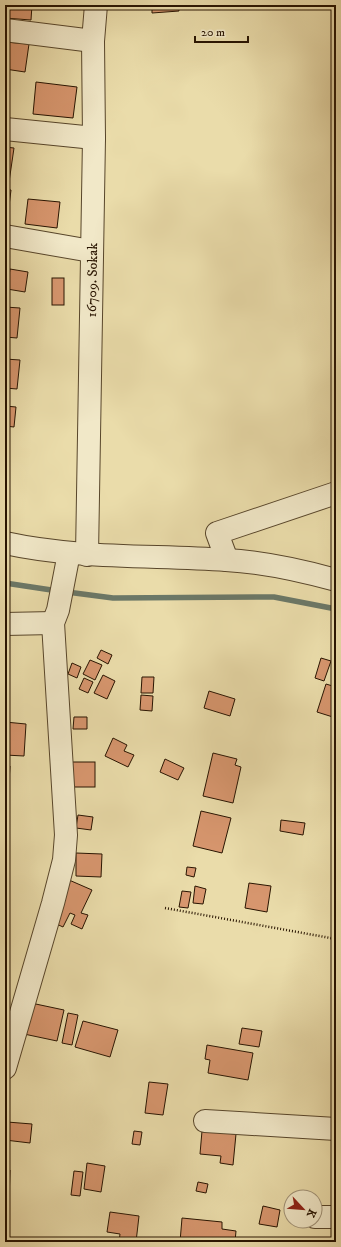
<svg xmlns="http://www.w3.org/2000/svg" width="341" height="1247" font-family="'IM FELL DW Pica',serif">
<style>
.lines{fill:none;stroke-linecap:round;stroke-linejoin:round}
.stream{stroke:#6b7868;stroke-width:5.5}
.building{fill:#d7966e;stroke:#281401}
.minor-casing{stroke:#58462b;stroke-width:24}
.path{stroke:#281401;stroke-width:2.5;stroke-dasharray:1 2;stroke-linecap:butt}
.minor{stroke:#f1e8c8;stroke-width:22}
.labels{text-anchor:middle;stroke-width:3;stroke-linejoin:round;paint-order:stroke}
.street-label{font-size:14px;fill:#281401;stroke:#f1e8c8}
</style>
<rect width="100%" height="100%" fill="#eadcaa"/>
<filter id="stains"><feTurbulence type="fractalNoise" baseFrequency=".005" numOctaves="4"/><feColorMatrix values="0 0 0 0 .2 0 0 0 0 .09 0 0 0 0 .02 0 0 0 .5 -.17"/></filter>
<radialGradient id="worn" r=".72"><stop offset=".6" stop-color="#630" stop-opacity="0"/><stop offset="1" stop-color="#630" stop-opacity=".3"/></radialGradient>
<g class="lines">
<g class="stream">
<path d="M 5,583 L 58,591"/>
<path d="M 67,592 L 113,598 L 274,597 L 336,609"/>
</g>
</g>
<g class="building">
<path d="M 7,5 L 32,5 L 31,20 L 5,18 Z"/>
<path d="M 152,5 L 178,5 L 179,11 L 152,13 Z"/>
<path d="M 5,42 L 29,44 L 25,72 L 5,69 Z"/>
<path d="M 36,82 L 77,87 L 73,118 L 33,114 Z"/>
<path d="M 5,147 L 14,148 L 9,182 L 5,181 Z"/>
<path d="M 5,189 L 11,190 L 7,222 L 5,222 Z"/>
<path d="M 28,199 L 60,202 L 57,228 L 25,224 Z"/>
<path d="M 10,269 L 28,272 L 25,292 L 7,289 Z"/>
<rect x="52" y="278" width="12" height="27"/>
<path d="M 5,307 L 20,308 L 17,338 L 5,337 Z"/>
<path d="M 5,359 L 20,360 L 17,389 L 5,388 Z"/>
<path d="M 5,406 L 16,407 L 14,427 L 5,426 Z"/>
<path d="M 101,650 L 112,655 L 108,664 L 97,658 Z"/>
<path d="M 321,658 L 331,661 L 324,681 L 315,678 Z"/>
<path d="M 90,660 L 102,665 L 95,680 L 83,674 Z"/>
<path d="M 72,663 L 81,667 L 77,678 L 68,674 Z"/>
<path d="M 103,675 L 115,681 L 107,699 L 94,693 Z"/>
<path d="M 142,677 L 154,677 L 153,693 L 141,693 Z"/>
<path d="M 84,678 L 93,682 L 88,693 L 79,689 Z"/>
<path d="M 326,684 L 336,687 L 336,718 L 317,712 Z"/>
<path d="M 209,691 L 235,699 L 230,716 L 204,708 Z"/>
<path d="M 141,695 L 153,696 L 152,711 L 140,710 Z"/>
<path d="M 74,717 L 87,717 L 87,729 L 73,729 Z"/>
<path d="M 5,722 L 26,724 L 24,756 L 5,755 Z"/>
<path d="M 113,738 L 127,745 L 124,751 L 134,755 L 128,767 L 105,756 Z"/>
<path d="M 213,753 L 237,759 L 235,765 L 241,767 L 233,803 L 203,796 Z"/>
<path d="M 165,759 L 184,768 L 178,780 L 160,772 Z"/>
<rect x="72" y="762" width="23" height="25"/>
<path d="M 5,765 L 10,766 L 9,782 L 5,782 Z"/>
<path d="M 201,811 L 231,818 L 222,853 L 193,846 Z"/>
<path d="M 78,815 L 93,817 L 91,830 L 76,828 Z"/>
<path d="M 281,820 L 305,823 L 303,835 L 280,831 Z"/>
<path d="M 76,853 L 102,854 L 101,877 L 76,876 Z"/>
<path d="M 187,867 L 196,868 L 194,877 L 186,875 Z"/>
<path d="M 69,880 L 92,890 L 81,913 L 88,915 L 82,929 L 71,924 L 75,915 L 70,913 L 63,927 L 50,921 Z"/>
<path d="M 249,883 L 271,886 L 267,912 L 245,908 Z"/>
<path d="M 195,886 L 206,889 L 203,904 L 193,903 Z"/>
<path d="M 182,891 L 191,892 L 188,908 L 179,907 Z"/>
<path d="M 31,1003 L 64,1010 L 57,1041 L 24,1034 Z"/>
<path d="M 68,1013 L 78,1015 L 72,1045 L 62,1043 Z"/>
<path d="M 83,1021 L 118,1030 L 110,1057 L 75,1047 Z"/>
<path d="M 242,1028 L 262,1031 L 259,1047 L 239,1044 Z"/>
<path d="M 207,1045 L 253,1053 L 248,1080 L 208,1073 L 210,1060 L 205,1059 Z"/>
<path d="M 149,1082 L 168,1084 L 163,1115 L 145,1113 Z"/>
<path d="M 7,1122 L 32,1124 L 30,1143 L 5,1140 Z"/>
<path d="M 134,1131 L 142,1132 L 140,1145 L 132,1144 Z"/>
<path d="M 202,1131 L 236,1134 L 233,1165 L 220,1163 L 221,1156 L 200,1154 Z"/>
<path d="M 87,1163 L 105,1166 L 101,1192 L 84,1189 Z"/>
<path d="M 5,1169 L 10,1170 L 9,1202 L 5,1201 Z"/>
<path d="M 74,1171 L 83,1172 L 80,1196 L 71,1195 Z"/>
<path d="M 198,1182 L 208,1184 L 206,1193 L 196,1191 Z"/>
<path d="M 263,1206 L 280,1210 L 277,1227 L 259,1224 Z"/>
<path d="M 110,1212 L 139,1216 L 136,1242 L 119,1242 L 120,1234 L 107,1232 Z"/>
<path d="M 182,1218 L 222,1222 L 222,1229 L 236,1231 L 235,1242 L 180,1242 Z"/>
</g>
<g class="lines">
<defs>
<g id="minor">
<path d="M 5,30 L 93,41"/>
<path d="M 5,129 L 94,138"/>
<path d="M 5,236 L 91,251"/>
<path d="M 5,543 C 78,559 152,555 226,560 C 264,562 300,570 336,580"/>
<path id="s1" d="M 87,555 L 94,138 L 93,41 L 96,5"/>
<path d="M 227,560 L 217,533 L 336,493"/>
<path d="M 5,624 L 53,623"/>
<path d="M 5,1068 L 53,903 L 64,860 L 66,835 L 53,623 L 58,610 L 69,553"/>
<path d="M 205,1121 L 336,1129"/>
<path d="M 315,1217 L 336,1217"/>
</g>
</defs>
<use href="#minor" class="minor-casing"/>
<path class="path" d="M 165,908 L 336,939"/>
<use href="#minor" class="minor"/>
</g>
<g class="labels">
<g class="street-label">
<text dy="5" stroke="none"><textPath href="#s1" startOffset="275">16709. Sokak</textPath></text>
</g>
</g>
<rect width="341" height="1247" fill="none" stroke="#eadcaa" stroke-width="20"/>
<rect x="6" y="6" width="329" height="1235" fill="none" stroke="#281401" stroke-width="2"/>
<rect x="10" y="10" width="321" height="1227" fill="none" stroke="#281401"/>
<g transform="translate(303 1209) rotate(116)"><circle r="19" fill="#f1e8c8" stroke="#a19378"/>
<path d="M0-3L7 15L0 10L-7 15Z" fill="#8f2418"/>
<text y="-6" font-size="11" font-weight="bold" text-anchor="middle" fill="#281401">K</text>
</g>
<path d="M195 36v6h53v-6" fill="none" stroke="#281401" stroke-width="2"/>
<text x="201" y="36" font-size="12" fill="#281401" stroke="#f1e8c8" stroke-width="3" paint-order="stroke">20 m</text>
<rect width="100%" height="100%" filter="url(#stains)"/>
<rect width="100%" height="100%" fill="url(#worn)"/>
</svg>
